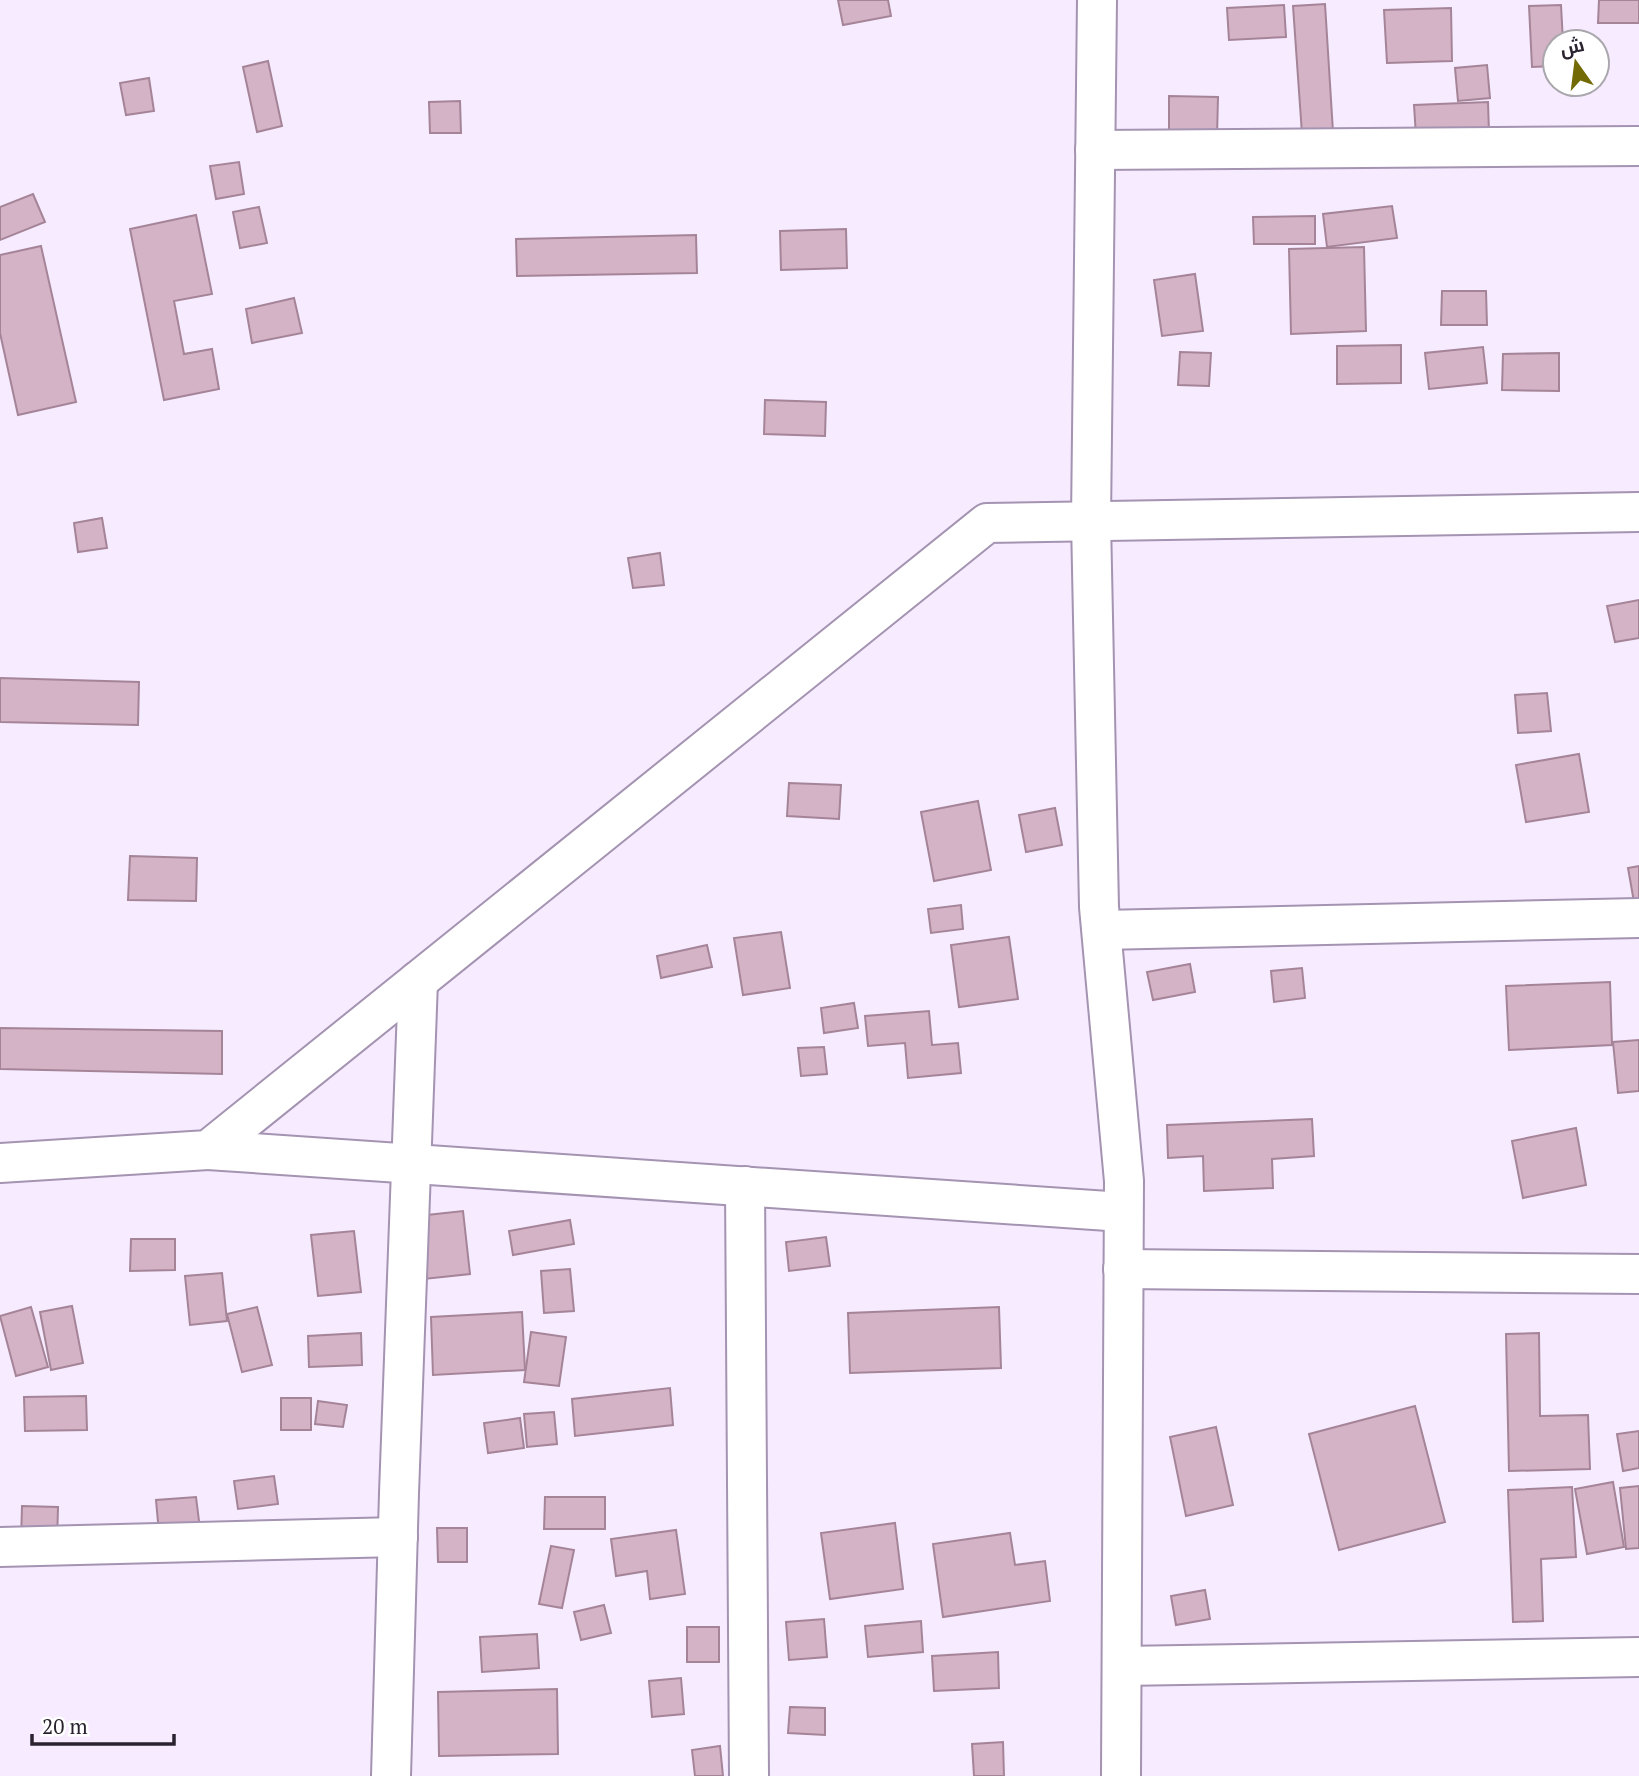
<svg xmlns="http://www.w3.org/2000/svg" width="1639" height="1776" font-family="'PT Serif',Cairo,serif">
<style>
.building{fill:#d5b3c7;stroke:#a58498;stroke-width:2}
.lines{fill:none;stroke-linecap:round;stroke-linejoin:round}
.minor-casing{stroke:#a493b1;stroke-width:42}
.minor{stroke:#fff;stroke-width:38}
</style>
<rect width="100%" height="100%" fill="#f6ebff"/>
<g class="building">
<path d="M 838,0 L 888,0 L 891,16 L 843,25 Z"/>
<path d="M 1599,0 L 1639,0 L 1639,23 L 1598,23 Z"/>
<path d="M 1325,4 L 1333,132 L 1302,134 L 1293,6 Z"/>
<path d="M 1284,5 L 1286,37 L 1229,40 L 1227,8 Z"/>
<path d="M 1561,5 L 1563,42 L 1555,42 L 1555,66 L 1532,67 L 1529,6 Z"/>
<path d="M 1451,8 L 1452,61 L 1387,63 L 1384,10 Z"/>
<path d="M 268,61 L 282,126 L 257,132 L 243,67 Z"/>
<path d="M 1487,65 L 1490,98 L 1458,101 L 1455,68 Z"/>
<path d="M 149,78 L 154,111 L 126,115 L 120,83 Z"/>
<path d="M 1169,96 L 1218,97 L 1217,137 L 1169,136 Z"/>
<path d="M 460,101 L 461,133 L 430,133 L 429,102 Z"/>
<path d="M 1488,102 L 1489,133 L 1416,136 L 1414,105 Z"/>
<path d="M 239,162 L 244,194 L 216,199 L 210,166 Z"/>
<path d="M 33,194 L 45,222 L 0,240 L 0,207 Z"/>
<path d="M 1392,206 L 1397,238 L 1327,247 L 1323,214 Z"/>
<path d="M 259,207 L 267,243 L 240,248 L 233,212 Z"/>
<path d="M 196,215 L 212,294 L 174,301 L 184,354 L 212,349 L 219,389 L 164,400 L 130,229 Z"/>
<path d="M 1315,216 L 1315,244 L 1254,244 L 1253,217 Z"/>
<path d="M 846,229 L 847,268 L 781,270 L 780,231 Z"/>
<path d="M 696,235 L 697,273 L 517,276 L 516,239 Z"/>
<path d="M 41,246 L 76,402 L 18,415 L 0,333 L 0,255 Z"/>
<path d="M 1364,247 L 1366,331 L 1291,334 L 1289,249 Z"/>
<path d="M 1195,274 L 1203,331 L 1162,336 L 1154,280 Z"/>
<path d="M 1442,291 L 1486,291 L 1487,325 L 1441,325 Z"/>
<path d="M 294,298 L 302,333 L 252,343 L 246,309 Z"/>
<path d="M 1401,345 L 1401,383 L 1337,384 L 1337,346 Z"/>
<path d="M 1483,347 L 1487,383 L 1429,389 L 1425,353 Z"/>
<path d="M 1180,352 L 1211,353 L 1209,386 L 1178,385 Z"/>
<path d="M 1559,353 L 1559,391 L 1502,390 L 1503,354 Z"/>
<path d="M 765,400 L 826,402 L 825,436 L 764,434 Z"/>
<path d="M 102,518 L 107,548 L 78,552 L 74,523 Z"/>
<path d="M 660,553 L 664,585 L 633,588 L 628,558 Z"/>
<path d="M 1639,600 L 1639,638 L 1615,642 L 1607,606 Z"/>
<path d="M 0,678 L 139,682 L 138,725 L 0,722 Z"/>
<path d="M 1547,693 L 1551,731 L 1518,733 L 1515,695 Z"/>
<path d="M 1579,754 L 1589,812 L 1526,822 L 1516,765 Z"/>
<path d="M 789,783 L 841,785 L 839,819 L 787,816 Z"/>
<path d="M 978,801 L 991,870 L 934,881 L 921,812 Z"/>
<path d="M 1055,808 L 1062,845 L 1026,852 L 1019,815 Z"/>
<path d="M 130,856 L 197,858 L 196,901 L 128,900 Z"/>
<path d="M 1639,866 L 1639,901 L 1634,902 L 1628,868 Z"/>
<path d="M 961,905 L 963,929 L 931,933 L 928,909 Z"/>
<path d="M 781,932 L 790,988 L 743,995 L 734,938 Z"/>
<path d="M 1009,937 L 1018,999 L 959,1007 L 951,945 Z"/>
<path d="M 707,945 L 712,967 L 661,978 L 657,956 Z"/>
<path d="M 1190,964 L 1195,992 L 1153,1000 L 1147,972 Z"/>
<path d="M 1302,968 L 1305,998 L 1274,1002 L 1271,971 Z"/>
<path d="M 1610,982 L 1612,1045 L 1509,1050 L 1506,986 Z"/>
<path d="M 854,1003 L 858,1028 L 824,1033 L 821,1008 Z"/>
<path d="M 929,1011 L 932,1045 L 958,1043 L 961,1073 L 908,1078 L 905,1043 L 868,1046 L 865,1016 Z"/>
<path d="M 0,1028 L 222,1031 L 222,1074 L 0,1069 Z"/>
<path d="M 1639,1040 L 1639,1091 L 1618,1093 L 1613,1042 Z"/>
<path d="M 824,1047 L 827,1074 L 801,1076 L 798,1048 Z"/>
<path d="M 1312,1119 L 1314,1156 L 1272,1159 L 1273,1188 L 1204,1191 L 1203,1156 L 1168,1158 L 1167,1125 Z"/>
<path d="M 1576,1128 L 1586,1185 L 1523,1198 L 1512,1141 Z"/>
<path d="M 463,1211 L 470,1274 L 424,1279 L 418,1216 Z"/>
<path d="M 570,1220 L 574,1244 L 513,1255 L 509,1231 Z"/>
<path d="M 354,1231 L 361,1292 L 318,1296 L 311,1235 Z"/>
<path d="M 826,1237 L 830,1266 L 789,1271 L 786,1242 Z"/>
<path d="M 131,1239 L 175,1239 L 175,1270 L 130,1271 Z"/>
<path d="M 570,1269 L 574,1311 L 544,1313 L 541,1271 Z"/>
<path d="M 222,1273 L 227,1321 L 190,1325 L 185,1276 Z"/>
<path d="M 72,1306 L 83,1363 L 51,1370 L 40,1312 Z"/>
<path d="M 31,1307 L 48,1367 L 16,1376 L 0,1316 Z"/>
<path d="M 257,1307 L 272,1365 L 242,1372 L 227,1314 Z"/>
<path d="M 999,1307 L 1001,1368 L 850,1373 L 848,1313 Z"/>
<path d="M 522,1312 L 525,1370 L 433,1375 L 431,1317 Z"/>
<path d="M 531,1332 L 566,1337 L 559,1386 L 524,1382 Z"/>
<path d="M 361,1333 L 362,1365 L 309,1367 L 308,1336 Z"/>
<path d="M 1539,1333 L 1540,1416 L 1588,1415 L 1590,1469 L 1509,1471 L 1506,1334 Z"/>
<path d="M 670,1388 L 673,1425 L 575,1436 L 572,1399 Z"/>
<path d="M 86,1396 L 87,1430 L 25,1431 L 24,1397 Z"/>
<rect x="281" y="1398" width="30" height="32"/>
<path d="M 318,1401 L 347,1405 L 343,1427 L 315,1424 Z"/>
<path d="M 1415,1406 L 1445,1522 L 1339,1550 L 1309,1434 Z"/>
<path d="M 554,1412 L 557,1444 L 527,1447 L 524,1414 Z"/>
<path d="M 520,1418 L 524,1448 L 488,1453 L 484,1423 Z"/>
<path d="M 1216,1427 L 1233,1505 L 1186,1516 L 1170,1437 Z"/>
<path d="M 1639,1431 L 1639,1468 L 1623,1471 L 1617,1434 Z"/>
<path d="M 274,1476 L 278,1504 L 238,1509 L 234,1481 Z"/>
<path d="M 1613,1482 L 1624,1547 L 1587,1554 L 1575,1489 Z"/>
<path d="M 1639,1486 L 1639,1548 L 1626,1549 L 1620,1488 Z"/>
<path d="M 1572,1487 L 1576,1557 L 1541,1559 L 1543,1621 L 1513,1622 L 1508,1490 Z"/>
<path d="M 196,1497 L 200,1529 L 159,1533 L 156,1500 Z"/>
<path d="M 545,1497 L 605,1497 L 605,1529 L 544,1529 Z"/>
<path d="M 22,1506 L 58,1507 L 57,1543 L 21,1541 Z"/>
<path d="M 895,1523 L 903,1589 L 830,1599 L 821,1533 Z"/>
<path d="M 437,1528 L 467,1528 L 467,1562 L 438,1562 Z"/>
<path d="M 676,1530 L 685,1594 L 650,1599 L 647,1571 L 616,1576 L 611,1539 Z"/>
<path d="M 1010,1533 L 1015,1565 L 1045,1561 L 1050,1601 L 943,1617 L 933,1544 Z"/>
<path d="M 551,1546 L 574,1550 L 562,1608 L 539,1604 Z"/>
<path d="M 1205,1590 L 1210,1619 L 1176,1625 L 1171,1596 Z"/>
<path d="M 604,1605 L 611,1633 L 581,1640 L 574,1612 Z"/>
<path d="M 824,1619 L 827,1657 L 789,1660 L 786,1622 Z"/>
<path d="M 921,1621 L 923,1652 L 868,1657 L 865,1626 Z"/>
<rect x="687" y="1627" width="32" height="35"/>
<path d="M 537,1634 L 539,1668 L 482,1672 L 480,1637 Z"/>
<path d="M 998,1652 L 999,1688 L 934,1691 L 932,1656 Z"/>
<path d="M 681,1678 L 684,1714 L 652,1717 L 649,1681 Z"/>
<path d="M 557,1689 L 558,1754 L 439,1756 L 438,1692 Z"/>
<path d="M 790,1707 L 825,1708 L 825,1735 L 788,1733 Z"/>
<path d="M 1003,1742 L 1004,1776 L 974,1776 L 972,1744 Z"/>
<path d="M 720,1746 L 723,1776 L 695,1776 L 692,1750 Z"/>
</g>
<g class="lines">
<defs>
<g id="minor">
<path d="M 1097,0 L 1091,521 L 1099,907 L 1124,1181 L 1121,1776"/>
<path d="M 1095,150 L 1639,146"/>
<path d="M 1102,930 L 1639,918"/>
<path d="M 208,1150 L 1123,1212"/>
<path d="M 0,1163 L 208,1150 L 987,523 L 1639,512"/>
<path d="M 745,1186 L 749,1776"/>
<path d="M 1123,1269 L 1639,1274"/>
<path d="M 0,1547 L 398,1537"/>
<path d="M 1122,1666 L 1639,1657"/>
<path d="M 391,1776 L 399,1493 L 418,981"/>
</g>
</defs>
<use href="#minor" class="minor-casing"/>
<use href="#minor" class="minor"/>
</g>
<g transform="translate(1576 63) rotate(346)"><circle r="33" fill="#ffffff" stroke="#aaa7ac" stroke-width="2"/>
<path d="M0-5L12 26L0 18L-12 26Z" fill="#726b05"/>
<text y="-10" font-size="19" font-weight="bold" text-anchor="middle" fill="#2a232f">ش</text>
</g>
<path d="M32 1734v10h142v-10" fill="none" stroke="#2a232f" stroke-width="3.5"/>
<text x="42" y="1734" font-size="21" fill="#2a232f" stroke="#ffffff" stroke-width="5" paint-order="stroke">20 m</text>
</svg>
